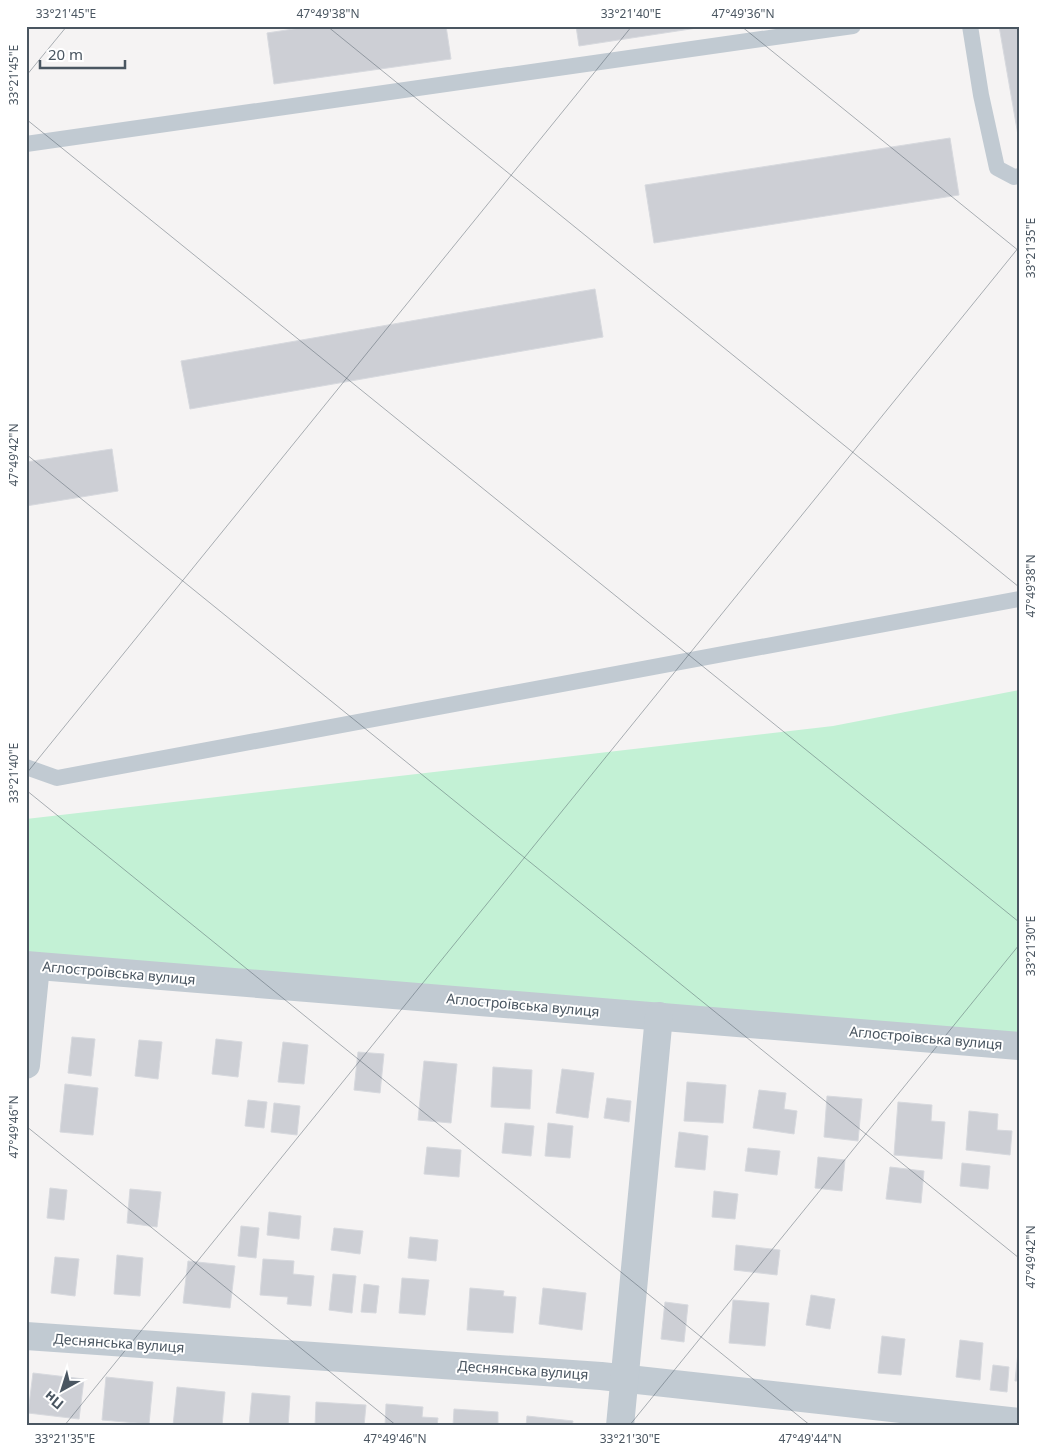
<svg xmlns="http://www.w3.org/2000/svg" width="1045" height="1452" font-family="'Noto Sans',sans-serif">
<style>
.green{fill:#c3f1d5}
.building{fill:#cdcfd5;stroke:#d7d9de}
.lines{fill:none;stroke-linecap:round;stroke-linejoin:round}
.service{stroke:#c1cad2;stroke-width:16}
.minor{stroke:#c1cad2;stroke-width:28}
.ticks{fill:none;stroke:#4a5661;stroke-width:1;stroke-opacity:0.45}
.labels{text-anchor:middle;stroke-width:4;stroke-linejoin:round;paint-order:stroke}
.street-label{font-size:14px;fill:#4a5661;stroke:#fff}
.neatline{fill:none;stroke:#4a5661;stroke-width:2}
.ticks-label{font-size:12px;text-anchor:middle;fill:#4a5661}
</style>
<rect width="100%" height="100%" fill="#f5f3f3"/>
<path class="green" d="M 1019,690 L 1019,1046 L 26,965 L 26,819 L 833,726 Z"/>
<g class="building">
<path d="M 313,26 L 446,26 L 451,59 L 274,84 L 267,33 Z"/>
<path d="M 576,26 L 710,26 L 579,46 Z"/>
<path d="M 999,26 L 1019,26 L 1019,141 Z"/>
<path d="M 950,138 L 959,195 L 654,243 L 645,185 Z"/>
<path d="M 595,289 L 603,337 L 190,409 L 181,361 Z"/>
<path d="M 112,449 L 118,491 L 26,506 L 26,462 Z"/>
<path d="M 72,1037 L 95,1039 L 91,1076 L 68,1073 Z"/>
<path d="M 216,1039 L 242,1042 L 238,1077 L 212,1074 Z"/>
<path d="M 139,1040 L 162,1042 L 158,1079 L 135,1076 Z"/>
<path d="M 283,1042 L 308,1045 L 304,1084 L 278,1082 Z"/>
<path d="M 358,1052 L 384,1054 L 380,1093 L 354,1090 Z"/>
<path d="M 424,1061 L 457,1064 L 451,1123 L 418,1120 Z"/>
<path d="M 493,1067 L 532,1070 L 530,1109 L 491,1107 Z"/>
<path d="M 562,1069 L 594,1073 L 588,1118 L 556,1113 Z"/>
<path d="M 687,1082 L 726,1085 L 723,1123 L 684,1121 Z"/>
<path d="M 65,1084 L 98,1088 L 93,1135 L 60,1132 Z"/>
<path d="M 759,1090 L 786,1093 L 784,1109 L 797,1111 L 794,1134 L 753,1128 Z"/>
<path d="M 827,1096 L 862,1099 L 858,1141 L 824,1137 Z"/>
<path d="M 607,1098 L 631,1101 L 629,1122 L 604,1118 Z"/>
<path d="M 248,1100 L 267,1102 L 264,1128 L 245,1126 Z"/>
<path d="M 898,1102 L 932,1105 L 931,1121 L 945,1122 L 942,1159 L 894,1155 Z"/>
<path d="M 274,1103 L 300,1106 L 297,1135 L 271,1132 Z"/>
<path d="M 969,1111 L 998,1114 L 997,1130 L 1012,1131 L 1010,1155 L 966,1150 Z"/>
<path d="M 505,1123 L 534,1126 L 531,1156 L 502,1153 Z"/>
<path d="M 548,1123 L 573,1126 L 570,1158 L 545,1156 Z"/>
<path d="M 679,1132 L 708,1136 L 705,1170 L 675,1167 Z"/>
<path d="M 427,1147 L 461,1150 L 459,1177 L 424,1174 Z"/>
<path d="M 748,1148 L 780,1151 L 777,1175 L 745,1171 Z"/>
<path d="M 818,1157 L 845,1160 L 842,1191 L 815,1188 Z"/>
<path d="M 962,1163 L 990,1166 L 988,1189 L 960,1186 Z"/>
<path d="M 890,1167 L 924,1171 L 921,1203 L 886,1199 Z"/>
<path d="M 50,1188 L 67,1190 L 64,1220 L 47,1218 Z"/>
<path d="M 130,1189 L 161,1192 L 157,1227 L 127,1223 Z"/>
<path d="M 714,1191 L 738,1194 L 735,1219 L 712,1217 Z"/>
<path d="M 269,1212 L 301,1216 L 299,1239 L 267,1235 Z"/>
<path d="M 241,1226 L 259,1228 L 256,1258 L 238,1256 Z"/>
<path d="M 334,1228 L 363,1231 L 360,1254 L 331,1250 Z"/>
<path d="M 410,1237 L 438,1240 L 436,1261 L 408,1258 Z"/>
<path d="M 736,1245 L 780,1250 L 777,1275 L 734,1270 Z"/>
<path d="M 117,1255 L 143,1258 L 140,1296 L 114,1294 Z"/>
<path d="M 55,1257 L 79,1259 L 75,1296 L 51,1293 Z"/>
<path d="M 263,1259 L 294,1261 L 293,1274 L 314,1276 L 311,1306 L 287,1304 L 288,1297 L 260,1295 Z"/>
<path d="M 188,1261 L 235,1266 L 230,1308 L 183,1303 Z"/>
<path d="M 333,1274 L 356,1276 L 352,1313 L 329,1310 Z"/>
<path d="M 402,1278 L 429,1280 L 425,1315 L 399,1313 Z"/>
<path d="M 364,1284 L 379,1286 L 376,1313 L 361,1312 Z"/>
<path d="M 470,1288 L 504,1291 L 503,1296 L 516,1297 L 513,1333 L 467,1330 Z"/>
<path d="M 543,1288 L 586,1293 L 582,1330 L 539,1324 Z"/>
<path d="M 811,1295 L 835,1299 L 830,1329 L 806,1325 Z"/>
<path d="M 733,1300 L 769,1303 L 765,1346 L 729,1343 Z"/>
<path d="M 665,1302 L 688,1305 L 684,1342 L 661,1339 Z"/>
<path d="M 882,1336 L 905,1339 L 901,1375 L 878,1373 Z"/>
<path d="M 960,1340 L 983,1343 L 980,1380 L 956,1377 Z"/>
<path d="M 1018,1352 L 1019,1352 L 1019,1381 L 1015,1381 Z"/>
<path d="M 993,1365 L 1009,1367 L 1007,1392 L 990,1390 Z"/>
<path d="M 33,1373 L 84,1379 L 79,1419 L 28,1413 Z"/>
<path d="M 106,1377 L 153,1382 L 149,1424 L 102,1420 Z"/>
<path d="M 177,1387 L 225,1392 L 222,1426 L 173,1426 Z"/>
<path d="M 252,1393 L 290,1396 L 288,1426 L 249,1426 Z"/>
<path d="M 316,1402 L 366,1405 L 364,1426 L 315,1426 Z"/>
<path d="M 386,1404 L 423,1407 L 422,1417 L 438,1418 L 437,1426 L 385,1426 Z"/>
<path d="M 454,1409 L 498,1412 L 498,1426 L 453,1426 Z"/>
<path d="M 527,1416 L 573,1421 L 572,1426 L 526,1426 Z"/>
</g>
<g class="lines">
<g class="service">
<path d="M 970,26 L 981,95 L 997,168 L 1014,177 L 1019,176"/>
<path d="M 26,144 L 853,26"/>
<path d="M 26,767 L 57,778 L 1019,599"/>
</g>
<g class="minor">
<path d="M 26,965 L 1019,1046"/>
<path d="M 26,1065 L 36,966"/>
<path d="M 26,1336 L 601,1376 L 1019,1422"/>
<path d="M 620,1426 L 659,1016"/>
</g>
</g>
<path class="ticks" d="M 327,26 L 1019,587M 741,26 L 1019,251M 26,76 L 67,26M 26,119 L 1019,922M 26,454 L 1019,1258M 26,774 L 632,26M 26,790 L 811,1426M 26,1126 L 397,1426M 64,1426 L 1019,247M 629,1426 L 1019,945"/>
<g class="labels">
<g class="street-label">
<text transform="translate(119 973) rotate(5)" y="5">Аглостроївська вулиця</text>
<text transform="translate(523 1005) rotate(5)" y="5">Аглостроївська вулиця</text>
<text transform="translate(926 1038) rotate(5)" y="5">Аглостроївська вулиця</text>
<text transform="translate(119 1343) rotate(4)" y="5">Деснянська вулиця</text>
<text transform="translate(523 1370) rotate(4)" y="5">Деснянська вулиця</text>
</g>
</g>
<rect width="1045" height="1452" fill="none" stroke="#ffffff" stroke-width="55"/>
<g transform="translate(62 1390) rotate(219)" stroke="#ffffff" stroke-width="4" paint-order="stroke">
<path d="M0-4L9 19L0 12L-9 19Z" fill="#4a5661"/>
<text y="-8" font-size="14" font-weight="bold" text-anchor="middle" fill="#4a5661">Пн</text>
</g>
<path d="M40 60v8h85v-8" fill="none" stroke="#4a5661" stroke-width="2.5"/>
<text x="48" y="60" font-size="15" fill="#4a5661" stroke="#ffffff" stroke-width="4" paint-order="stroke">20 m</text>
<rect x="28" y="28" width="990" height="1396" class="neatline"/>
<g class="ticks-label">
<text x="66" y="18">33°21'45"E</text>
<text x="328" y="18">47°49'38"N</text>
<text x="631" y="18">33°21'40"E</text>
<text x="743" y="18">47°49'36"N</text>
<text transform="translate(14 75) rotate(-90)" y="4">33°21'45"E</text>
<text transform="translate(1031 248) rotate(-90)" y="4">33°21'35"E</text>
<text transform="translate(14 455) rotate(-90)" y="4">47°49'42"N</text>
<text transform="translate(1031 586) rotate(-90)" y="4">47°49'38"N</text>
<text transform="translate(14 773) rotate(-90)" y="4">33°21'40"E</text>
<text transform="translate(1031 946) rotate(-90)" y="4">33°21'30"E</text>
<text transform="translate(14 1127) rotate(-90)" y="4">47°49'46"N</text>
<text transform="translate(1031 1257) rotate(-90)" y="4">47°49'42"N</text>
<text x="65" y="1443">33°21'35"E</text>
<text x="395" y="1443">47°49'46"N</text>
<text x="630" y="1443">33°21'30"E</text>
<text x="810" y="1443">47°49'44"N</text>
</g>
</svg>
